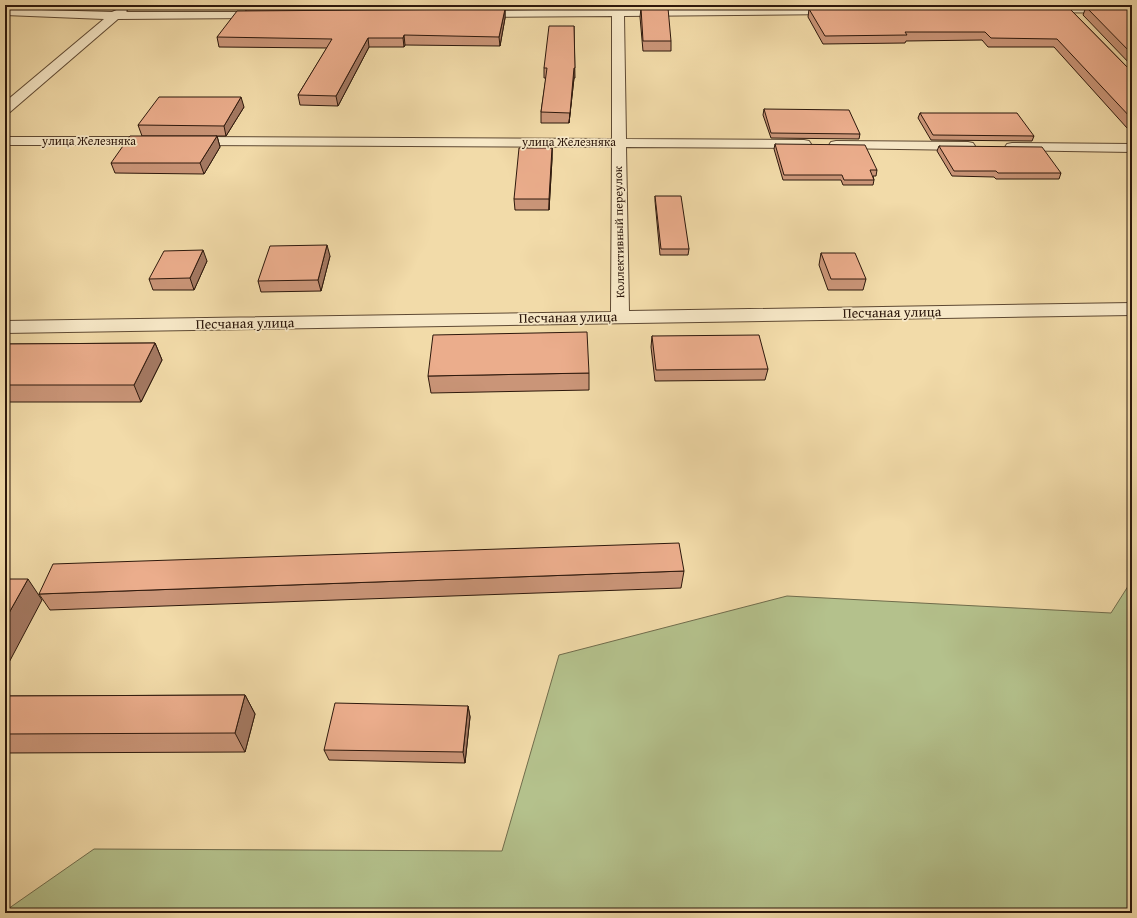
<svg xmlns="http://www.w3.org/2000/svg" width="1137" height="918" font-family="'Gentium Book Plus',serif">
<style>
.green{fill:#b4c18c;stroke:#706c4c}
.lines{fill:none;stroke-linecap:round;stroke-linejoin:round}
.minor-casing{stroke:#5e4933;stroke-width:2}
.minor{fill:#f7e8c7;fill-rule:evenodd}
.wall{fill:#ca9578;stroke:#2d180c}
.shaded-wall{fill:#a47962;stroke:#2d180c}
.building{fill:#ebad8c;stroke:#2d180c}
.labels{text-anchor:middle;stroke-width:3.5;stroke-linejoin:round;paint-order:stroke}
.far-street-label{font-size:12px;fill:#2d180c;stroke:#f7e8c7}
.street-label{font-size:14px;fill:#2d180c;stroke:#f7e8c7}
</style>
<rect width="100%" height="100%" fill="#f2dba9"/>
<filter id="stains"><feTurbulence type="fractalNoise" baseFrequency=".005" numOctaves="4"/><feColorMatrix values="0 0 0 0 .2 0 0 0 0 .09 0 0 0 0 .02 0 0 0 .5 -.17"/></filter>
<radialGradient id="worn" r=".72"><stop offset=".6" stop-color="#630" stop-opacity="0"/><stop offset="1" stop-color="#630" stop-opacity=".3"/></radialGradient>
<path class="green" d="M 1132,580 L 1132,913 L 5,913 L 5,911 L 94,849 L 502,851 L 559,655 L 787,596 L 1111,613 Z"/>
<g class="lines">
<defs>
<g id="minor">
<path d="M 610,5 L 622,5 L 623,9 L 838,8 L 842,9 L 844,11 L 842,13 L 838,14 L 624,16 L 626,139 L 804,140 L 809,141 L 811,144 L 809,147 L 804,148 L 626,147 L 629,311 L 1132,303 L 1132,315 L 5,333 L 5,321 L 611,312 L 612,147 L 188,145 L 183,144 L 181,141 L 183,138 L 188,137 L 612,139 L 612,16 L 476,17 L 472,16 L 470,14 L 472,12 L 476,11 L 611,9 Z"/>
<path d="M 1040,7 L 1132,7 L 1132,13 L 1036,12 L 1034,10 L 1036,8 Z"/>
<path d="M 121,8 L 125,9 L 127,11 L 126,12 L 264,12 L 268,13 L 270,15 L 268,17 L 264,18 L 118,19 L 10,112 L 5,113 L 5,102 L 104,19 L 5,15 L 5,9 L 112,12 Z"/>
<path d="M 5,137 L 156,137 L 161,138 L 163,141 L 161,144 L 156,145 L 5,145 Z"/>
<path d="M 836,141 L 968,142 L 973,143 L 975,146 L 973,149 L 968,150 L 831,148 L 829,145 L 831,142 Z"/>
<path d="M 1012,143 L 1132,144 L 1132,152 L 1007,150 L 1005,147 L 1007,144 Z"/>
</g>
</defs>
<use href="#minor" class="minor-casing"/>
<use href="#minor" class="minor"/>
</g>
<g class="wall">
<path d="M 245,5 L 508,5 L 507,9 L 505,9 L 505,18 L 500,46 L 405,45 L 404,47 L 369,47 L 338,106 L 300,105 L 298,95 L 327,48 L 219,47 L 217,37 L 246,11 Z"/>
<rect x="640" y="5" width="27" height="3"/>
<path d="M 801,5 L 1057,5 L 1057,6 L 803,7 Z"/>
<path d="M 1072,5 L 1132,5 L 1132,6 L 1073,6 Z"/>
<path d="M 1132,6 L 1132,66 L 1083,15 L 1086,7 Z"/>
<path d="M 1068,7 L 1130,70 L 1132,71 L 1132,128 L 1127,128 L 1054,47 L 988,47 L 982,40 L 906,41 L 905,43 L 823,44 L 808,17 L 809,9 Z"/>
<path d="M 641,8 L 671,41 L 671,51 L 643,51 L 640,17 Z"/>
<path d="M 574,26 L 575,78 L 574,78 L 569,123 L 541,123 L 541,112 L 546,78 L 544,78 L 544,68 Z"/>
<path d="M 244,107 L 226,136 L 142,136 L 138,125 Z"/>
<path d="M 764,109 L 860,134 L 859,139 L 771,138 L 763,115 Z"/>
<path d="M 920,113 L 1034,136 L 1032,141 L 931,140 L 918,118 Z"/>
<path d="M 217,136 L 220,147 L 204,174 L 115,173 L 111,163 Z"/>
<path d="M 775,144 L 877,170 L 876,176 L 873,176 L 874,180 L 873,185 L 843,185 L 841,180 L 783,180 L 774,149 Z"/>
<path d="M 939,146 L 1061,173 L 1059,179 L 996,179 L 994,177 L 952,176 L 937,151 Z"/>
<path d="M 552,148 L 552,159 L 549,210 L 515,210 L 514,199 Z"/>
<path d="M 655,196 L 689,249 L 688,255 L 660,255 L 655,201 Z"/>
<path d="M 821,253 L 866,279 L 863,290 L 828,290 L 819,265 Z"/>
<path d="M 330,256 L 321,291 L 261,292 L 258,281 Z"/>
<path d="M 207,261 L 194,290 L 153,290 L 149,279 Z"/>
<path d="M 652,336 L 768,369 L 765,380 L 655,381 L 651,347 Z"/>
<path d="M 155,343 L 162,360 L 141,402 L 5,402 L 5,344 Z"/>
<path d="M 589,373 L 589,390 L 431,393 L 428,376 Z"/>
<path d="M 684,571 L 681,588 L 50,610 L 39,594 Z"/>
<path d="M 245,695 L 255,714 L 245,752 L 5,753 L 5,696 Z"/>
<path d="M 468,706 L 470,717 L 465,763 L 329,760 L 324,750 Z"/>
</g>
<g class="shaded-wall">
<path d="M 505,9 L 505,18 L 500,46 L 499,37 Z"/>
<path d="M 404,35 L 405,45 L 404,47 L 403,38 Z"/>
<path d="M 368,38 L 369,47 L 338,106 L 336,96 Z"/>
<path d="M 574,68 L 574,78 L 569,123 L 570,113 Z"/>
<path d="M 241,97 L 244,107 L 226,136 L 224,126 Z"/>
<path d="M 217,136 L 220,147 L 204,174 L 200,163 Z"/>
<path d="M 552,148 L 552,159 L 549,210 L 549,199 Z"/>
<path d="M 327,245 L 330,256 L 321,291 L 318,280 Z"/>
<path d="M 203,250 L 207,261 L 194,290 L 190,278 Z"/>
<path d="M 155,343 L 162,360 L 141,402 L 134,385 Z"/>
<path d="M 28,579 L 42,600 L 5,670 L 5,620 Z"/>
<path d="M 245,695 L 255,714 L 245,752 L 235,733 Z"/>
<path d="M 468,706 L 470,717 L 465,763 L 463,752 Z"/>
</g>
<g class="building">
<path d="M 1132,6 L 1132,54 L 1086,7 Z"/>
<path d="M 1068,7 L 1130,70 L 1132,71 L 1132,119 L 1057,39 L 991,38 L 985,32 L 905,32 L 907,35 L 825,36 L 809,9 Z"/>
<path d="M 641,8 L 668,8 L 671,41 L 643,41 Z"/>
<path d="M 505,9 L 499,37 L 404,35 L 403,38 L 368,38 L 336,96 L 298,95 L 332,39 L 217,37 L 237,11 Z"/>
<path d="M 549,26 L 574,26 L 575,68 L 574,68 L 570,113 L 541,112 L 547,68 L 544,68 Z"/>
<path d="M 159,97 L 241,97 L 224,126 L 138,125 Z"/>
<path d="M 764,109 L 849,110 L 860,134 L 771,133 Z"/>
<path d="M 920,113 L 1017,113 L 1034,136 L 933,135 Z"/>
<path d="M 130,136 L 217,136 L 200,163 L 111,163 Z"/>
<path d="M 775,144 L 865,145 L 877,170 L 870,170 L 874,180 L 844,180 L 842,175 L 784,175 Z"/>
<path d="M 939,146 L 1042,147 L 1061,173 L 998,173 L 996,171 L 954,171 Z"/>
<path d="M 519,148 L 552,148 L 549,199 L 514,199 Z"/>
<path d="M 655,196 L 681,196 L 689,249 L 661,249 Z"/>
<path d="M 327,245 L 318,280 L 258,281 L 270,246 Z"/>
<path d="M 203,250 L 190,278 L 149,279 L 164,251 Z"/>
<path d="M 821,253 L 855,253 L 866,279 L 831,279 Z"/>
<path d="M 587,332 L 589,373 L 428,376 L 433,335 Z"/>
<path d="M 759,335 L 768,369 L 656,370 L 652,336 Z"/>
<path d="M 155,343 L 134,385 L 5,385 L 5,344 Z"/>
<path d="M 679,543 L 684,571 L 39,594 L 53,564 Z"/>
<path d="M 5,579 L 28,579 L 5,620 Z"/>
<path d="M 245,695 L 235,733 L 5,734 L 5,696 Z"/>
<path d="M 335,703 L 468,706 L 463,752 L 324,750 Z"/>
</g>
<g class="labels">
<g class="far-street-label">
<text x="89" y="145">улица Железняка</text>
<text x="569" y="146">улица Железняка</text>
<text transform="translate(619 232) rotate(-91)" y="4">Коллективный переулок</text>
</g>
<g class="street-label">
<text transform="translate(892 312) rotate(-1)" y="5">Песчаная улица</text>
<text transform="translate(568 317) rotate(-1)" y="5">Песчаная улица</text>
<text transform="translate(245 323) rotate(-1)" y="5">Песчаная улица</text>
</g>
</g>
<rect width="1137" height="918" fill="none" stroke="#f2dba9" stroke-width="20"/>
<rect x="6" y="6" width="1125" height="906" fill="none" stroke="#2d180c" stroke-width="2"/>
<rect x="10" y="10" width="1117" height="898" fill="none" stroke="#2d180c"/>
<rect width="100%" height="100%" filter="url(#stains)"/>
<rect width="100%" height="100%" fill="url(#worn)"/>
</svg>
